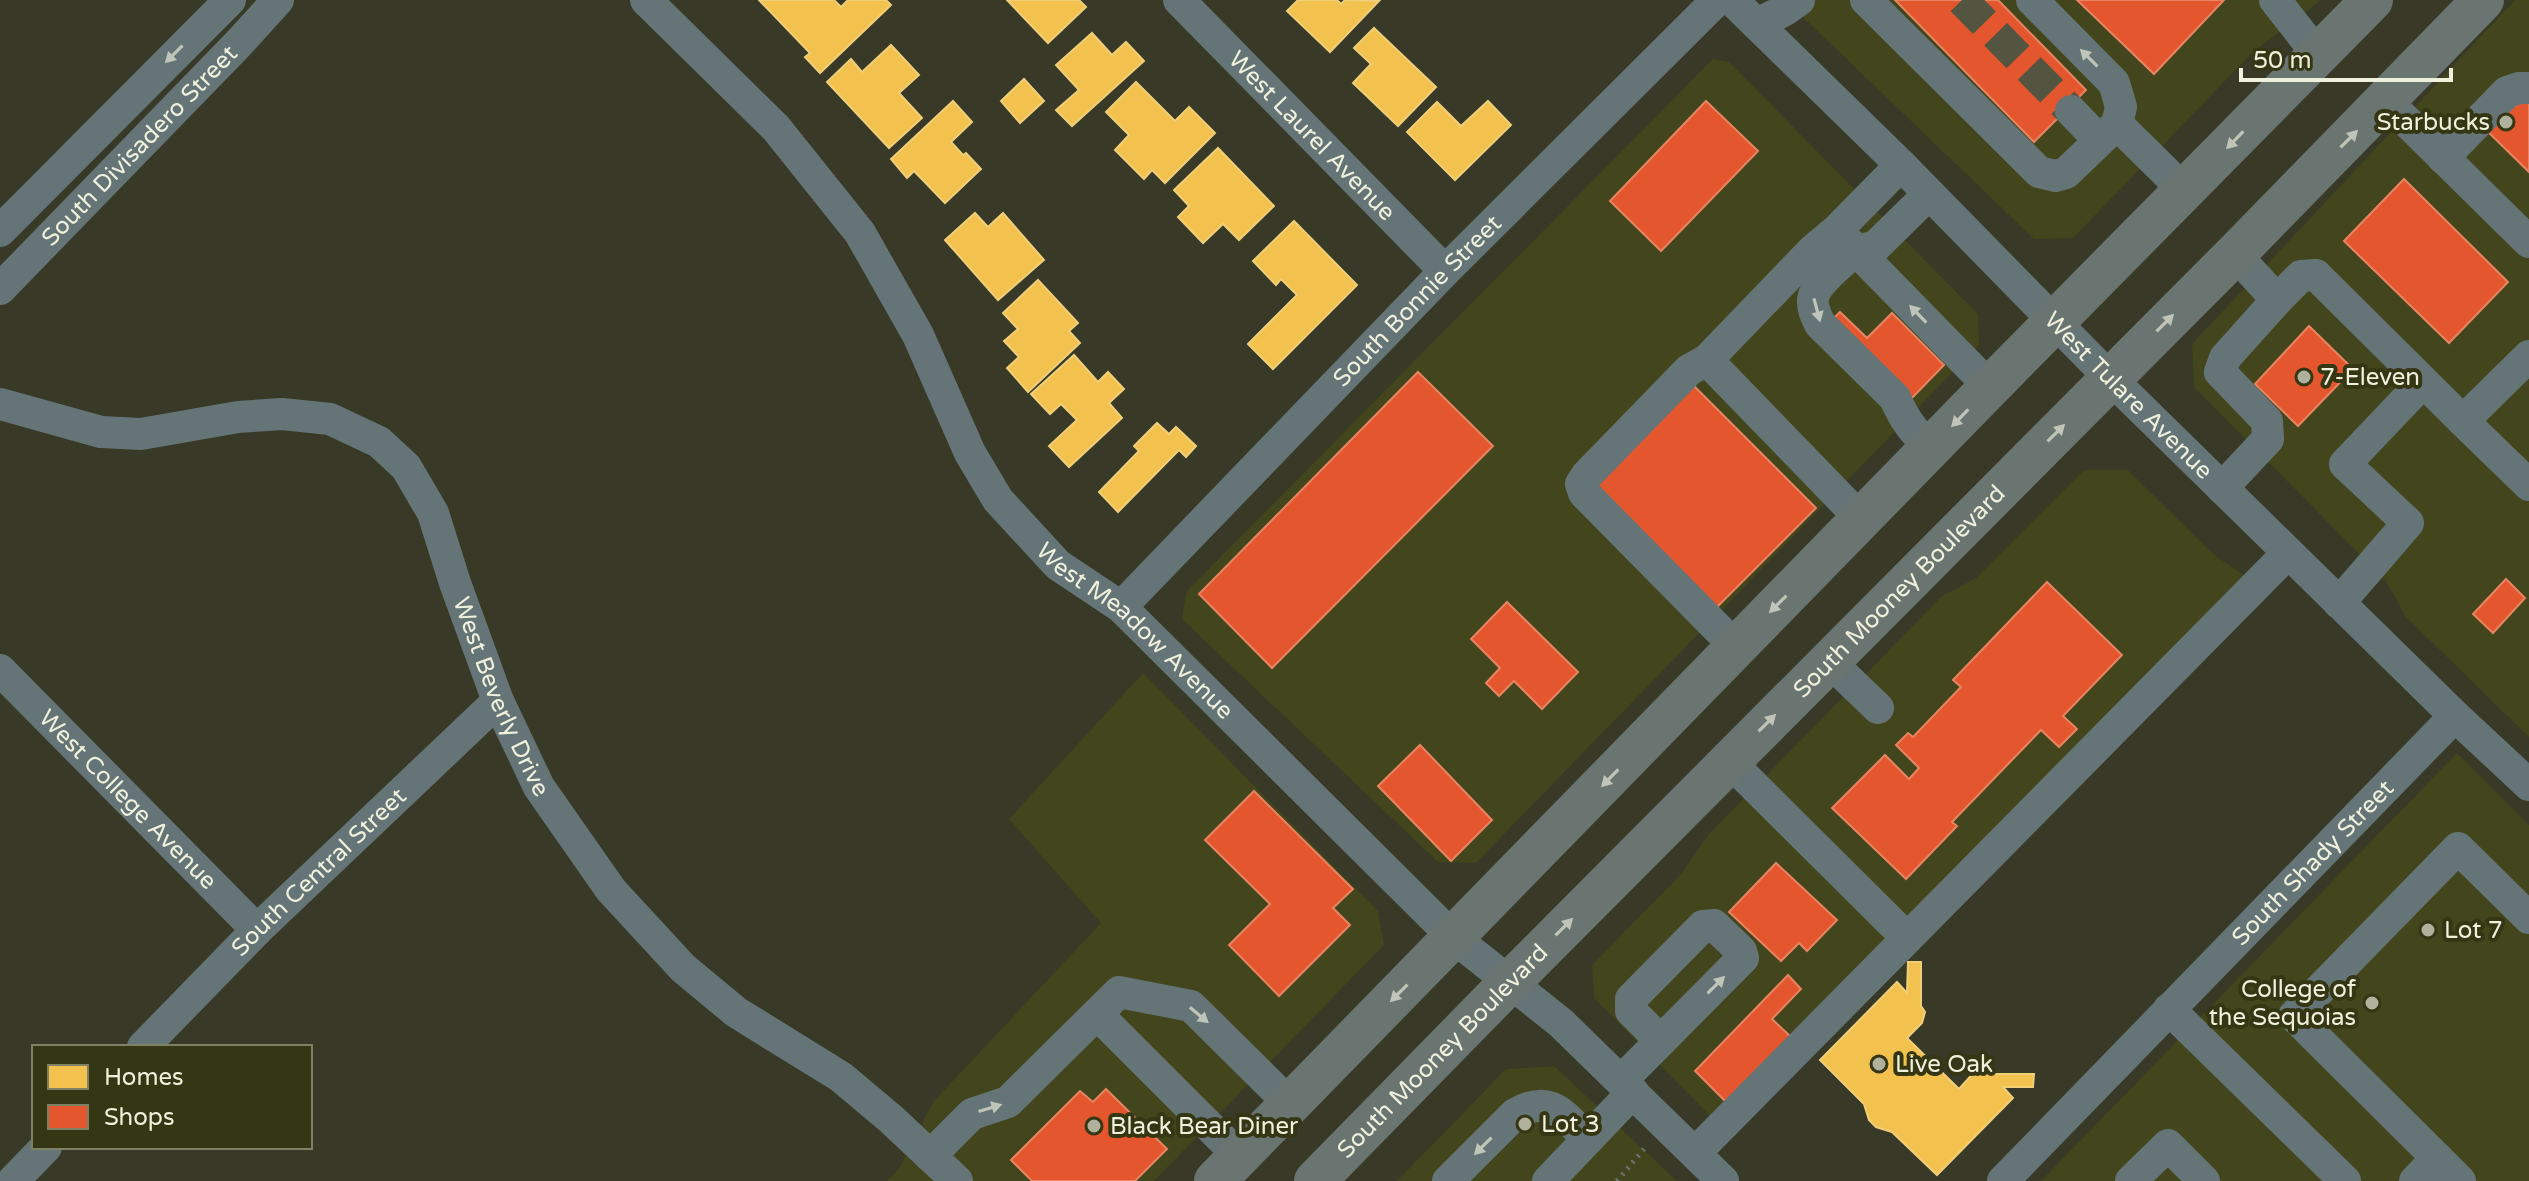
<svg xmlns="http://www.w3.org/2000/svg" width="2529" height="1181" font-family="'Varela Round',sans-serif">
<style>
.built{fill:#43451c}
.homes{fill:#f2c14e;stroke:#f1cf79;stroke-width:2}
.shops{fill:#e4572e;stroke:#e78562;stroke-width:2}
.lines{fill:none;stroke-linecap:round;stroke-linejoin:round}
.minor-tunnel{stroke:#535541;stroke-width:32;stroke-dasharray:32 16;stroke-linecap:butt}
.path{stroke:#6b7675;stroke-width:5;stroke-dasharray:2 6;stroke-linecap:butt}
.minor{stroke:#657476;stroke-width:32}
.major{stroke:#6a7470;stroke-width:42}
.oneway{fill:#bfc5b9}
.oneway2{fill:#c0c5b7}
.poi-dot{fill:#afb19d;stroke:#353613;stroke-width:3}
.labels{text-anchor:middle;stroke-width:8;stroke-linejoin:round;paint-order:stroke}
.poi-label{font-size:24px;fill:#eff1dd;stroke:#353613;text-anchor:start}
.street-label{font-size:24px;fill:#eff1dd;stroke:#353613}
</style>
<rect width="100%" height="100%" fill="#383926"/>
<g class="built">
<path d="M 1785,0 L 2321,0 L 2252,53 L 2073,238 L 2034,239 Z"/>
<path d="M 2515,0 L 2529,0 L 2529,737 L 2406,617 L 2386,581 L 2194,387 L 2192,344 Z"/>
<path d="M 1713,59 L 1729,62 L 1978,314 L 1979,345 L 1476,863 L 1438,862 L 1182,619 L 1186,592 Z"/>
<path d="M 2084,470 L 2128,470 L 2213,554 L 2267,591 L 1732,1138 L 1594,998 L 1592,965 L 1681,874 L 1709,834 L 1942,596 L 1976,578 Z"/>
<path d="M 1143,673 L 1378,911 L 1384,945 L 1154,1181 L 887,1181 L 899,1169 L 933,1102 L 1101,923 L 1009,819 Z"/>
<path d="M 2457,753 L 2529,825 L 2529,1181 L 2041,1181 Z"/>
<path d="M 1554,1066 L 1677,1181 L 1397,1181 L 1506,1069 Z"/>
</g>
<g class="homes">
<path d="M 759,0 L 834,0 L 841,7 L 848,0 L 886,0 L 891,5 L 820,73 L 805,57 L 810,53 Z"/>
<path d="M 1007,0 L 1079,0 L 1086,7 L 1048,43 Z"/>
<path d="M 1298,0 L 1337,0 L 1341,4 L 1345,0 L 1379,1 L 1330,52 L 1287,11 Z"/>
<path d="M 1374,28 L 1436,87 L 1398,126 L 1353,83 L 1371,64 L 1354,48 Z"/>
<path d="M 1092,33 L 1112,55 L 1126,42 L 1144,61 L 1072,126 L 1056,110 L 1079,90 L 1056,65 Z"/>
<path d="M 891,45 L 919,75 L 899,93 L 922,118 L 889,148 L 827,82 L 851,59 L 862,72 Z"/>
<path d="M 1024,79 L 1044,101 L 1020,123 L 1001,101 Z"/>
<path d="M 1136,82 L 1175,121 L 1189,107 L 1215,133 L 1165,183 L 1152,170 L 1144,179 L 1115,150 L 1129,135 L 1106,112 Z"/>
<path d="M 953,101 L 972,122 L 951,142 L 963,155 L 966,153 L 981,169 L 945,203 L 914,171 L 907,178 L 891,159 Z"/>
<path d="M 1488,101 L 1511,125 L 1455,180 L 1407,132 L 1437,102 L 1461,126 Z"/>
<path d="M 1218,148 L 1274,206 L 1239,240 L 1223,224 L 1203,243 L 1178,217 L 1189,206 L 1174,190 Z"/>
<path d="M 975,213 L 988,227 L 1003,213 L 1044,260 L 998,300 L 945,240 Z"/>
<path d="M 1294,221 L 1357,285 L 1273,369 L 1248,344 L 1297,295 L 1281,279 L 1276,285 L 1253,261 Z"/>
<path d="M 1038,280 L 1078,323 L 1069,331 L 1080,343 L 1028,392 L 1007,368 L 1019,357 L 1004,341 L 1018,329 L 1003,313 Z"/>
<path d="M 1074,355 L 1098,382 L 1108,372 L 1124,389 L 1109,403 L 1122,418 L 1069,467 L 1049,446 L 1077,420 L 1061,404 L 1050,414 L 1031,394 Z"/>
<path d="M 1157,423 L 1169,434 L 1176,427 L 1196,446 L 1186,457 L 1179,450 L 1118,512 L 1099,492 L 1139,451 L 1134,446 Z"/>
<path d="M 1908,962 L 1921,962 L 1921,1006 L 1925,1012 L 1922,1023 L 1907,1038 L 1959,1089 L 1977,1069 L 1985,1069 L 1990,1074 L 2034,1074 L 2033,1087 L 2003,1087 L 2013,1098 L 1937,1175 L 1892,1132 L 1876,1127 L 1869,1120 L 1864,1104 L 1820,1060 L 1897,982 L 1907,993 Z"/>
</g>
<g class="shops">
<path d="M 1895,0 L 1998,0 L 2086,90 L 2034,142 Z"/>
<path d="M 2077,0 L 2224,0 L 2154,74 Z"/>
<path d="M 2529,98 L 2529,172 L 2481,125 Z"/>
<path d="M 1706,101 L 1758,151 L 1661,251 L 1610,201 Z"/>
<path d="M 2404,179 L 2508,282 L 2449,343 L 2344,241 Z"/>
<path d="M 1840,312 L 1867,338 L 1892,313 L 1944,365 L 1908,402 L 1829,323 Z"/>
<path d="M 2309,326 L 2353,369 L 2298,426 L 2255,384 Z"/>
<path d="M 1418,372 L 1493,446 L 1272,668 L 1199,594 Z"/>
<path d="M 1692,384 L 1816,508 L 1715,609 L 1591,485 Z"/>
<path d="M 2506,579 L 2525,598 L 2493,633 L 2473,614 Z"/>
<path d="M 2047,582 L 2122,655 L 2063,716 L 2077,729 L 2059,747 L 2041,730 L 1952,822 L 1957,826 L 1906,879 L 1832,808 L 1885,755 L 1909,779 L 1919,768 L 1896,745 L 1908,733 L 1913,737 L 1961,687 L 1953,680 Z"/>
<path d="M 1507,602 L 1578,672 L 1542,709 L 1514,681 L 1499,696 L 1486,683 L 1500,668 L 1471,639 Z"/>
<path d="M 1420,745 L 1492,820 L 1451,861 L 1378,786 Z"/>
<path d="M 1254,791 L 1353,889 L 1333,908 L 1350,925 L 1279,996 L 1229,945 L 1270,904 L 1205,840 Z"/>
<path d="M 1776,863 L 1837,920 L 1807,951 L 1799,943 L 1781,961 L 1729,912 Z"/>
<path d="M 1788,975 L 1801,989 L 1772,1019 L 1792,1038 L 1729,1105 L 1695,1071 Z"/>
<path d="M 1106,1089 L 1167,1149 L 1135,1181 L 1032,1181 L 1011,1160 L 1080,1091 L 1093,1102 Z"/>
</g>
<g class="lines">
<path class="minor-tunnel" d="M 1962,0 L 2071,111"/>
<path class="path" d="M 1617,1181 L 1644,1149"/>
<g class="minor">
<path id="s1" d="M 646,0 L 776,128 L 860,233 L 918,335 L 970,453 L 998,500 L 1058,565 L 1121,607 L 1453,937 L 1561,1023 L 1723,1181"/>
<path id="s2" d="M 1179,0 L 1445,271"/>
<path id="s3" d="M 1732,0 L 1901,165 L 2110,378 L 2455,716 L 2529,785"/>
<path d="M 1866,0 L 2039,172 L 2055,176 L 2066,173 L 2117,124 L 2185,191"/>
<path d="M 2032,0 L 2114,83 L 2121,107 L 2117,124"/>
<path d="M 2275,0 L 2318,55"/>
<path d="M 1757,24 L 1785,10 L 1799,0"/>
<path d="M 2386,101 L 2529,242"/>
<path d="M 2071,111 L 2099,140"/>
<path d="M 2443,158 L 2507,92 L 2519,88 L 2529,88"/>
<path d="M 0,231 L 230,0"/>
<path d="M 1843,237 L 1856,250 L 1875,247 L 1929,194"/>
<path d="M 2235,254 L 2277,300 L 2301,276 L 2316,275 L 2463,421"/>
<path id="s4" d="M 0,289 L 238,44 L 278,0"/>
<path d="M 2529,356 L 2463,421 L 2529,485"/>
<path d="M 1707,360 L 1689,370 L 1587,475 L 1581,484 L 1584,493 L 1736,647"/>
<path id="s5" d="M 0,404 L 101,432 L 141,434 L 238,417 L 282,414 L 330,419 L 379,442 L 406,467 L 433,513 L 455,583 L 498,701 L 539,787 L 611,890 L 683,968 L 736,1012 L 841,1077 L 891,1119 L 957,1181"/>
<path d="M 1931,448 C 1913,431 1905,421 1895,398 L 1820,324 C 1816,316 1812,308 1813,299 C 1815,283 1844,261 1856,250 L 1990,387"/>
<path d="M 2222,488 L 2268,439 L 2267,421 L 2220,372 L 2225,358 L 2277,300"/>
<path d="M 1862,520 L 1707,360 L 1813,250 L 1837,230 L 1901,165"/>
<path d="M 2339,603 L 2408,523 L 2345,464 L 2423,382"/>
<path id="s6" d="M 1121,607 L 1445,271 L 1717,0"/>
<path d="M 1829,661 L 1878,708"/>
<path id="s7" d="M 0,670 L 257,930"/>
<path d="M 1729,761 L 1907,938"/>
<path d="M 2169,1009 L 2345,1181"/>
<path d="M 1097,1014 L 1239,1156"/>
<path id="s8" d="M 143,1047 L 257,930 L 498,701"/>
<path d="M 1621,1081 L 1743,958 L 1741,951 L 1714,925 L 1703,926 L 1631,999 L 1631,1011 L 1661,1041"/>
<path d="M 1695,1153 L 2288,553"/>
<path d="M 930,1156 L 972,1114 L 1008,1102 L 1119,992 L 1191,1006 L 1289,1103"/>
<path d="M 2437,1158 L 2294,1016 L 2458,848 L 2529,918"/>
<path d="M 13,1181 L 46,1147"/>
<path d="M 1448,1181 L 1515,1114 C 1551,1093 1563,1115 1588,1139"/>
<path d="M 1548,1181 L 1633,1092"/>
<path id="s9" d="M 2003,1181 L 2455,716"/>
<path d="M 2131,1181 L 2168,1145 L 2204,1181"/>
<path d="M 2415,1181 L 2437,1158 L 2460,1181"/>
</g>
<g class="major">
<path d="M 1215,1181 L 1990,387 L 2372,0"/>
<path id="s10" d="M 1315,1181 L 1509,983 L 2235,254 L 2483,0"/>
</g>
</g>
<defs><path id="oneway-solid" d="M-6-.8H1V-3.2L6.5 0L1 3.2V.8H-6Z" transform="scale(2)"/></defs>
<g class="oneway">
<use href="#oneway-solid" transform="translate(174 54) rotate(135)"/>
<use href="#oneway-solid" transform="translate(2089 58) rotate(-135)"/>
<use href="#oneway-solid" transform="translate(1817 310) rotate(75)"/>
<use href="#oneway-solid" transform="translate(1918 314) rotate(-134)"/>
<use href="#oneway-solid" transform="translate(1716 985) rotate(-45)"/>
<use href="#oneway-solid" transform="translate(1199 1015) rotate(40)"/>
<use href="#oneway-solid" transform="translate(990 1108) rotate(-17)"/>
<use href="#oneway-solid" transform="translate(1483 1146) rotate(135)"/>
</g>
<g class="oneway2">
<use href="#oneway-solid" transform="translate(2349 139) rotate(-45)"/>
<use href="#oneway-solid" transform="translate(2235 140) rotate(134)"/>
<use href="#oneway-solid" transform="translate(2165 323) rotate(-45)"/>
<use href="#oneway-solid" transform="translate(1960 418) rotate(134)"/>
<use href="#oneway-solid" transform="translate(2056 433) rotate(-45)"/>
<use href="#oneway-solid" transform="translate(1778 604) rotate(135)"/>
<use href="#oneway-solid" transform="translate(1767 723) rotate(-45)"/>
<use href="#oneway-solid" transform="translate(1610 778) rotate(134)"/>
<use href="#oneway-solid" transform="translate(1564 927) rotate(-45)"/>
<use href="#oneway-solid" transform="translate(1399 993) rotate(135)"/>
</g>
<g class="poi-dot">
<circle cx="2506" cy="122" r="8"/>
<circle cx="2304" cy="377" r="8"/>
<circle cx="2428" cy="930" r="8"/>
<circle cx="2372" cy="1003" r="8"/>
<circle cx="1879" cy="1064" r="8"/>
<circle cx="1525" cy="1124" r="8"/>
<circle cx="1094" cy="1126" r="8"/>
</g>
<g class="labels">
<g class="poi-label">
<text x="2490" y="130" text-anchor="end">Starbucks</text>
<text x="2320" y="385">7-Eleven</text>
<text x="2444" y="938">Lot 7</text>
<text x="2356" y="997" text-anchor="end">College of<tspan x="2356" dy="28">the Sequoias</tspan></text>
<text x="1895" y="1072">Live Oak</text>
<text x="1541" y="1132">Lot 3</text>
<text x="1110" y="1134">Black Bear Diner</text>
</g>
<g class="street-label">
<text dy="8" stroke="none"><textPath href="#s2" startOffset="190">West Laurel Avenue</textPath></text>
<text dy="8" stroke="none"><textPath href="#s4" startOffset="200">South Divisadero Street</textPath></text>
<text dy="8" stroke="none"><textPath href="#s6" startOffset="426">South Bonnie Street</textPath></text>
<text dy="8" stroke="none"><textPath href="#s3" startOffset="560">West Tulare Avenue</textPath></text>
<text dy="8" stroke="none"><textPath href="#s10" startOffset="830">South Mooney Boulevard</textPath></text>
<text dy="8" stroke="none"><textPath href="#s1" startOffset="808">West Meadow Avenue</textPath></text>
<text dy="8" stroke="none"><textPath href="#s5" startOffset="676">West Beverly Drive</textPath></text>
<text dy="8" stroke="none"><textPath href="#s7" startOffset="182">West College Avenue</textPath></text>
<text dy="8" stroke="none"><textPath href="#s9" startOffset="444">South Shady Street</textPath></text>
<text dy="8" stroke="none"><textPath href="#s8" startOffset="248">South Central Street</textPath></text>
<text dy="8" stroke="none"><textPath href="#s10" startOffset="182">South Mooney Boulevard</textPath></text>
</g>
</g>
<rect x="32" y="1045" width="280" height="104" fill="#353613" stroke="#7f8164" stroke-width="2"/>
<rect x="48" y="1065" width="40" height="24" fill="#f2c14e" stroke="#7f8164" stroke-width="2"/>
<text x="104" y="1085" font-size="24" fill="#eff1dd">Homes</text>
<rect x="48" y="1105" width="40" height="24" fill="#e4572e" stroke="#7f8164" stroke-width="2"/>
<text x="104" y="1125" font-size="24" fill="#eff1dd">Shops</text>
<path d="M2241 68v12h210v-12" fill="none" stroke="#eff1dd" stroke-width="4"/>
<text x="2253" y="68" font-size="24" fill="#eff1dd" stroke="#353613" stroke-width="6" paint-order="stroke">50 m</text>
</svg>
